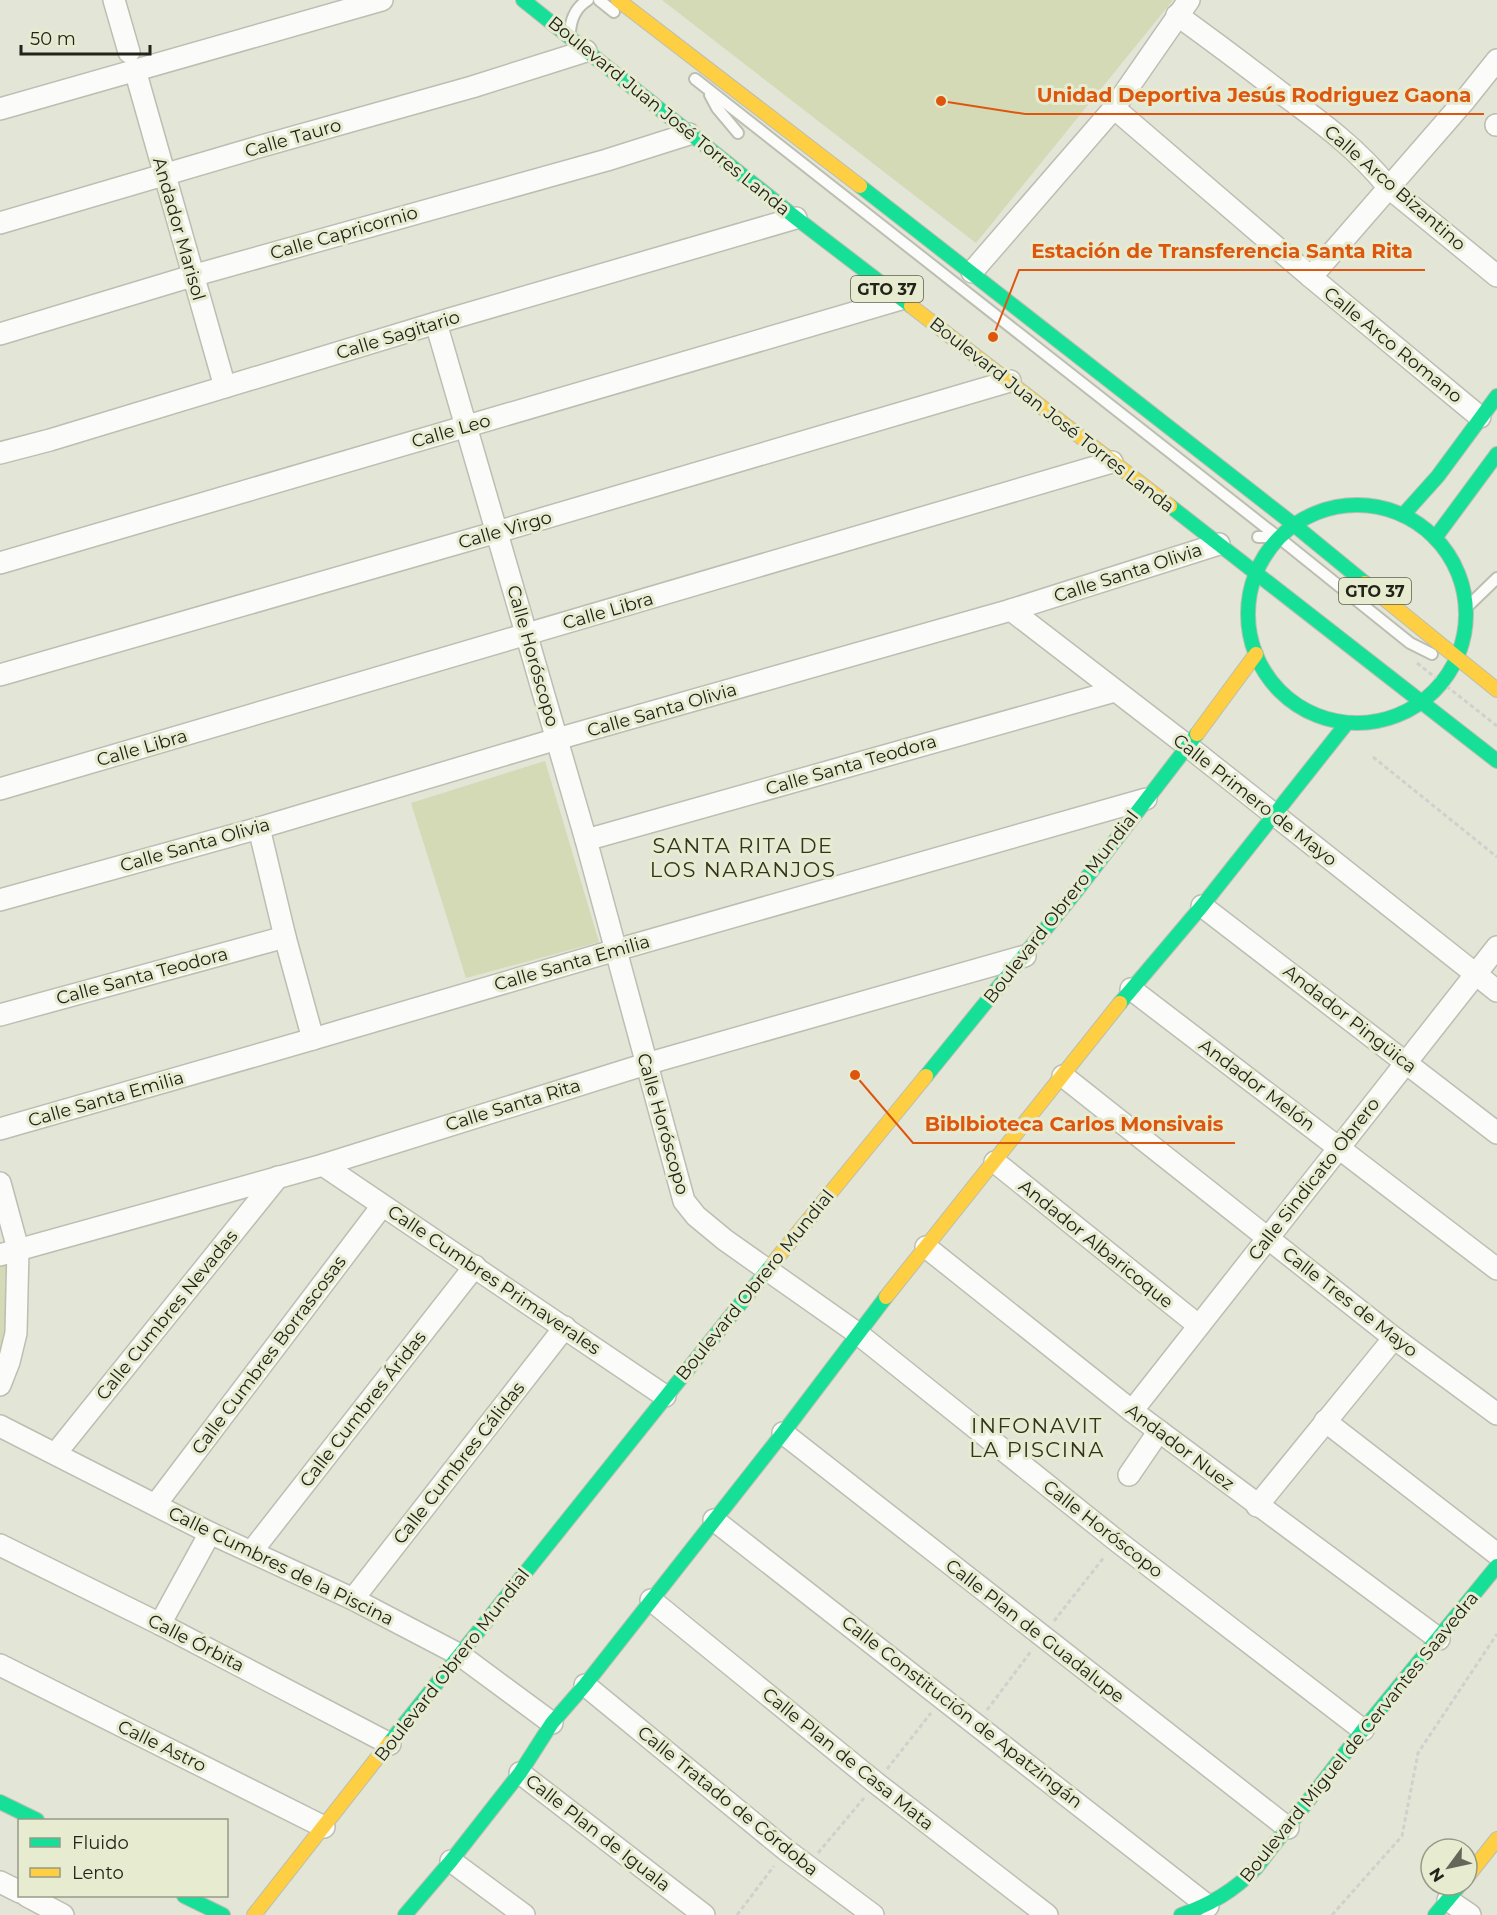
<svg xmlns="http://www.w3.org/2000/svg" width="1497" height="1915" font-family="Montserrat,sans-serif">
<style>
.green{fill:#d4d9b6}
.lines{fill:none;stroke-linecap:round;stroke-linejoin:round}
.lane-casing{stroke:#bcbeb2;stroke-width:14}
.street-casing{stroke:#bcbeb2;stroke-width:24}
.fast-casing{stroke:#bcbeb2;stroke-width:16}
.slow-casing{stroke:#bcbeb2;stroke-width:16}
.path{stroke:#d0d1cd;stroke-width:3;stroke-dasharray:4.5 3;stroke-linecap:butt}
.lane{stroke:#fbfbf9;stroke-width:10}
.street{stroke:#fbfbf9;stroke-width:21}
.fast{stroke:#16e098;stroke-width:14}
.slow{stroke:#ffcf43;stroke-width:14}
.labels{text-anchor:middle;stroke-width:6;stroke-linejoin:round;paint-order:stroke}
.shield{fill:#e7ebd0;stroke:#5d5f50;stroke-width:1.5}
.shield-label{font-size:16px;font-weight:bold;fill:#222319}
.street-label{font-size:18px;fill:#222319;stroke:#e7ebd0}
.quarter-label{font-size:21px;letter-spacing:1.5px;fill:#32341e;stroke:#e7ebd0}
.leader{fill:none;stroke:#de560d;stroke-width:2}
.callout-dot{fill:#de560d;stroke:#e7ebd0;stroke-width:2}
.callout-label{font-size:20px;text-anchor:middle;font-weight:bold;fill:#de560d;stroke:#e7ebd0;stroke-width:6;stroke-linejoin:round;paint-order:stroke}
</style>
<rect width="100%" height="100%" fill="#e3e5d6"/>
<g class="green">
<path d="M 662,0 L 1173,0 L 976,243 Z"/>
<path d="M 545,761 L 599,942 L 466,978 L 411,803 Z"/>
<path d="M 11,1257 L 14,1321 L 0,1361 L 0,1260 Z"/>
</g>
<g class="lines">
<defs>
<g id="lane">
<path d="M 599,0 L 614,12"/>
<path d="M 570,32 C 571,18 576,7 588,0"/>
<path d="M 695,79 L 1278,537 L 1410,643 L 1432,654"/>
<path d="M 710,95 L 717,108 L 738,133"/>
<path d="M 1258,537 L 1278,537"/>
<path d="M 1466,608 L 1497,578"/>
</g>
<g id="street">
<path d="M 114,0 L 129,52"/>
<path d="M 1177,15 C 1213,41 1249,68 1284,95 C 1321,122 1360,151 1388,187 L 1497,276"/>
<path d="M 135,70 L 225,387"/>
<path d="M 1114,108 L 1311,277 L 1480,417"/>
<path d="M 0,109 L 382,0"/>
<path d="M 1496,125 L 1497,125"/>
<path d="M 0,223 L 255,148 L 472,87 L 586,51"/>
<path d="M 972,272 L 1114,108 L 1189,0"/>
<path d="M 1311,277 L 1465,100 L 1497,60"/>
<path d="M 436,323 L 586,840 L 684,1201 L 696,1216 L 725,1240 L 857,1333 L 1117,1541 L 1363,1730"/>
<path d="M 0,334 L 192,276 L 607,160 L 689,134"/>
<path d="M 0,453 L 50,440 L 436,323 L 796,218"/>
<path d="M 0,563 L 901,299"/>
<path d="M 1011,610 L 1189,747 L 1497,991"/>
<path d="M 0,675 L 497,532 L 1010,381"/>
<path d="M 0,789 L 1112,462"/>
<path d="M 259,828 L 285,937 L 313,1039"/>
<path d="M 586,840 L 1115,691"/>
<path d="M 0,900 L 259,828 L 557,739 L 1011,610 L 1219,544"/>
<path d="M 1202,906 L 1497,1133"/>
<path d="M 1131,989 L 1497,1269"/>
<path d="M 0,1015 L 285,937"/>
<path d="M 1063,1076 L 1394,1338 L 1497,1414"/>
<path d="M 0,1129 L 313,1039 L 616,950 L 1146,799"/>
<path d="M 995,1162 L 1198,1325"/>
<path d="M 323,1165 L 665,1396"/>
<path d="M 0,1183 L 18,1249 L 16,1333 L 9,1362 L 0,1385"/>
<path d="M 926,1247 L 1132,1411 L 1439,1639"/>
<path d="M 0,1255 L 323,1165 L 646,1064 L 1025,956"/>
<path d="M 1132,1411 L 1497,947"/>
<path d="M 1325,1421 L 1497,1554"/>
<path d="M 0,1426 L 210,1533 L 353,1599 L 460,1655 L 552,1723"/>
<path d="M 783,1433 L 1288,1828"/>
<path d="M 56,1453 L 278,1177"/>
<path d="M 1129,1475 L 1159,1431"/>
<path d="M 156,1504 L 382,1206"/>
<path d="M 1257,1506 L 1394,1338"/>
<path d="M 714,1520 L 1208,1906"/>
<path d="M 0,1545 L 160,1624 L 390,1744"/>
<path d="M 252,1551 L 475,1266"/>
<path d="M 353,1599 L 565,1327"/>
<path d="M 651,1600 L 876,1783 L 1047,1915"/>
<path d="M 160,1624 L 210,1533"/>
<path d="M 0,1665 L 324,1827"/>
<path d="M 585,1685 L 786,1850 L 873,1915"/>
<path d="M 520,1773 L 704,1915"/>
<path d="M 451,1861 L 524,1915"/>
<path d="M 0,1882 L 20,1892"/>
<path d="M 27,1896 L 63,1915"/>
<path d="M 1448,1900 L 1470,1915"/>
</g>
<g id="fast">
<path d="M 523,0 L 796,218 L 911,306"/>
<path d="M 860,186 L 1293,524 L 1365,583"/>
<circle cx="1357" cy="614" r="109"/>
<path d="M 1170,506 L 1497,761"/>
<path d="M 1403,515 L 1438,476 L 1497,396"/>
<path d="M 1435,538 L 1497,454"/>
<path d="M 1120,1003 L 1202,906 L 1347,723"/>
<path d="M 926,1076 L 1078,889 L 1197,734"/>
<path d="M 389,1743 L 773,1263"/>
<path d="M 0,1802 L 37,1820"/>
<path d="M 184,1896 L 223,1915"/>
<path d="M 405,1915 L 451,1861 L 520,1773 L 552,1723 L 585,1685 L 783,1433 L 886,1297"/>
<path d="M 1181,1915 C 1211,1904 1234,1891 1256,1868 L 1363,1730 L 1497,1566"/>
<path d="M 1435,1915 L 1460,1885"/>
</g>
<g id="slow">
<path d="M 618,0 L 860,186"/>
<path d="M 911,306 L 1170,506"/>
<path d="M 1365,583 L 1497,690"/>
<path d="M 1197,734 L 1256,654"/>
<path d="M 773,1263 L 926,1076"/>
<path d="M 886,1297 L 1120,1003"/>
<path d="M 1467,1877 L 1497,1839"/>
<path d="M 254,1915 L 389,1743"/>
</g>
</defs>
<use href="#lane" class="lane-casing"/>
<use href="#street" class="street-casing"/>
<use href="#fast" class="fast-casing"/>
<use href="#slow" class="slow-casing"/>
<g class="path">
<path d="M 1417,663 L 1497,726"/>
<path d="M 1373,757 L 1497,857"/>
<path d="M 1054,1621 L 1105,1556"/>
<path d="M 987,1710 L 1032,1650"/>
<path d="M 887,1769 L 931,1713"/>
<path d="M 818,1853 L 864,1798"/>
<path d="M 737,1915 L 774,1866"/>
<path d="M 1332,1915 L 1402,1836 L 1418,1753 L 1497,1634"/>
</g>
<use href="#lane" class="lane"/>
<use href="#street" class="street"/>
<use href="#fast" class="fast"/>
<use href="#slow" class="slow"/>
</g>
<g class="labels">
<g class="shield">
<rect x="851" y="276" width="72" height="26" rx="4.5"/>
<rect x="1339" y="578" width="72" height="26" rx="4.5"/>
</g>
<g class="shield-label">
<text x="887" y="295">GTO 37</text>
<text x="1375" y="597">GTO 37</text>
</g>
<g class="street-label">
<text transform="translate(669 116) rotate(39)" y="6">Boulevard Juan José Torres Landa</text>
<text transform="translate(293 138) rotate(-16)" y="6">Calle Tauro</text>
<text transform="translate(1395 188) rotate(41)" y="6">Calle Arco Bizantino</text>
<text transform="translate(179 229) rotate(74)" y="6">Andador Marisol</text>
<text transform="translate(344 233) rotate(-16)" y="6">Calle Capricornio</text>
<text transform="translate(398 335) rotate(-17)" y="6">Calle Sagitario</text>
<text transform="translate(1393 345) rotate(39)" y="6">Calle Arco Romano</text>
<text transform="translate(1052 415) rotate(38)" y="6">Boulevard Juan José Torres Landa</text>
<text transform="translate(451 431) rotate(-16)" y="6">Calle Leo</text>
<text transform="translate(505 530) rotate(-16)" y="6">Calle Virgo</text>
<text transform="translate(1128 573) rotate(-18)" y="6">Calle Santa Olivia</text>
<text transform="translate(608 611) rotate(-16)" y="6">Calle Libra</text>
<text transform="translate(533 656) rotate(74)" y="6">Calle Horóscopo</text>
<text transform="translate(662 710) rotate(-16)" y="6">Calle Santa Olivia</text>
<text transform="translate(142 748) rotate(-16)" y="6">Calle Libra</text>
<text transform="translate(851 765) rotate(-16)" y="6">Calle Santa Teodora</text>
<text transform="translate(1255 800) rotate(38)" y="6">Calle Primero de Mayo</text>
<text transform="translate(195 845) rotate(-16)" y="6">Calle Santa Olivia</text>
<text transform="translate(1061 907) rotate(-52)" y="6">Boulevard Obrero Mundial</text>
<text transform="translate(572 963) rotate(-16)" y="6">Calle Santa Emilia</text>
<text transform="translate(142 976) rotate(-15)" y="6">Calle Santa Teodora</text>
<text transform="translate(1350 1019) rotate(38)" y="6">Andador Pingüica</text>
<text transform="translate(1257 1085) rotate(37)" y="6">Andador Melón</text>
<text transform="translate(106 1099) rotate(-16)" y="6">Calle Santa Emilia</text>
<text transform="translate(513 1105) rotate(-17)" y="6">Calle Santa Rita</text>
<text transform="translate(663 1124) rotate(74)" y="6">Calle Horóscopo</text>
<text transform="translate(1314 1179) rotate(-52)" y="6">Calle Sindicato Obrero</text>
<text transform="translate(1096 1244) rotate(39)" y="6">Andador Albaricoque</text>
<text transform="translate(494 1280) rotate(34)" y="6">Calle Cumbres Primaverales</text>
<text transform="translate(755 1285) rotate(-51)" y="6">Boulevard Obrero Mundial</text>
<text transform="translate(1350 1302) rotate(38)" y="6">Calle Tres de Mayo</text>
<text transform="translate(167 1315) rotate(-51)" y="6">Calle Cumbres Nevadas</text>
<text transform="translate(269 1355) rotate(-53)" y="6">Calle Cumbres Borrascosas</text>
<text transform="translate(363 1409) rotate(-52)" y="6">Calle Cumbres Áridas</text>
<text transform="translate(1180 1447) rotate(37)" y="6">Andador Nuez</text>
<text transform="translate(459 1463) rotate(-52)" y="6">Calle Cumbres Cálidas</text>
<text transform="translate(1103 1529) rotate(38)" y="6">Calle Horóscopo</text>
<text transform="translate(281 1566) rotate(26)" y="6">Calle Cumbres de la Piscina</text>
<text transform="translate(1035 1631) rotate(38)" y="6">Calle Plan de Guadalupe</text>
<text transform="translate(196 1643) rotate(27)" y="6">Calle Órbita</text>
<text transform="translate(452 1665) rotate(-52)" y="6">Boulevard Obrero Mundial</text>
<text transform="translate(962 1712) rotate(38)" y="6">Calle Constitución de Apatzingán</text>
<text transform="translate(1359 1737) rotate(-51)" y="6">Boulevard Miguel de Cervantes Saavedra</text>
<text transform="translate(162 1746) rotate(26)" y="6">Calle Astro</text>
<text transform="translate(848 1759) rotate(39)" y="6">Calle Plan de Casa Mata</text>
<text transform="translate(728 1801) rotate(39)" y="6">Calle Tratado de Córdoba</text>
<text transform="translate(598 1833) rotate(38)" y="6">Calle Plan de Iguala</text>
</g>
<g class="quarter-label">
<text x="743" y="853">SANTA RITA DE<tspan x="743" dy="24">LOS NARANJOS</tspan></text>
<text x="1037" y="1433">INFONAVIT<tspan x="1037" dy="24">LA PISCINA</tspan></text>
</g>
</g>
<path class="leader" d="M941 101L1025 114H1484M993 337L1019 270H1425M855 1075L913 1143H1235"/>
<g class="callout-dot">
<circle cx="941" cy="101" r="6"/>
<circle cx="993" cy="337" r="6"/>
<circle cx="855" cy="1075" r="6"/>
</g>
<g class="callout-label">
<text x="1254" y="102">Unidad Deportiva Jesús Rodriguez Gaona</text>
<text x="1222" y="258">Estación de Transferencia Santa Rita</text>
<text x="1074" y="1131">Biblbioteca Carlos Monsivais</text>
</g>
<rect x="18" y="1819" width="210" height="78" fill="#e7ebd0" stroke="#989b87" stroke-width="1.5"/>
<rect x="30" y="1838" width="30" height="9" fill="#16e098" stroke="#989b87" stroke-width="1.5"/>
<text x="72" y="1849" font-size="18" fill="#222319">Fluido</text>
<rect x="30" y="1868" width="30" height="9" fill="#ffcf43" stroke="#989b87" stroke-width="1.5"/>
<text x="72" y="1879" font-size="18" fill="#222319">Lento</text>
<g transform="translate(1449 1867) rotate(237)"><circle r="28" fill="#e7ebd0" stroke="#989b87" stroke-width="1.5"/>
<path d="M0-4.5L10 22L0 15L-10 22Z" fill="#66675b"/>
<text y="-9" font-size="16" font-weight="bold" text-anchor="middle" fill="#222319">N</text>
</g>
<path d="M21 45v9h129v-9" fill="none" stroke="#222319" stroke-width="3"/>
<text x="30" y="45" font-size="18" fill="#222319" stroke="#e7ebd0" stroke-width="4.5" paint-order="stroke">50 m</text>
</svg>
